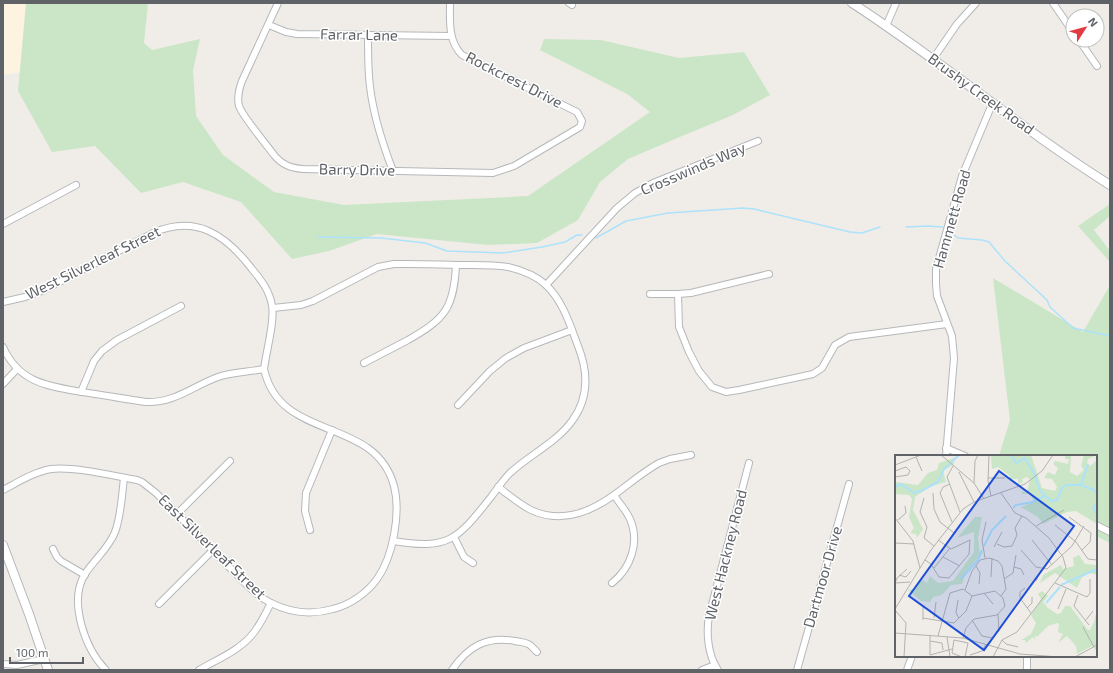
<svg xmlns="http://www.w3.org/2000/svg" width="1113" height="673" font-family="'Exo 2',sans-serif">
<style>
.commercial{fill:#fdf3e0}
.green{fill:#cae6c6}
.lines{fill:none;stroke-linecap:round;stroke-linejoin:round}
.stream{stroke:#ade2fb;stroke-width:1.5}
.street-casing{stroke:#b5b8bb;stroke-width:8}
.secondary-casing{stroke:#b4b7bb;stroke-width:10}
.street{stroke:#fff;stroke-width:6}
.secondary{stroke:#fff;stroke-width:8}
.labels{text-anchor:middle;stroke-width:3;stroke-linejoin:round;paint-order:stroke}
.street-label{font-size:15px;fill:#5f6367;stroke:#fff}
.inset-river{fill:none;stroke:#ade2fb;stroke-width:2}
.inset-road{fill:none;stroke:#b2b2b0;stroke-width:1}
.view{fill:#1d4ed8;fill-opacity:0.15;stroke:#1d4ed8;stroke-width:2}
.inset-edge{fill:none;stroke:#5f6367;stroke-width:2}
</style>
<rect width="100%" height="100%" fill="#f0ede8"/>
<path class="commercial" d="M 3,3 L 45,3 L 30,71 L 3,75 Z"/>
<g class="green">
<path d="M 26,3 L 148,3 L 144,43 L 152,50 L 200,39 L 193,70 L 196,116 L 223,155 L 274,192 L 344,205 L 528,196 L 650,112 L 627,94 L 540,50 L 544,39 L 601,40 L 679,58 L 744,52 L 770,95 L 733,115 L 682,136 L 628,159 L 600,182 L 578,220 L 537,243 L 488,245 L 377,234 L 329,251 L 292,259 L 241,202 L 183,182 L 141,193 L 95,146 L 52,152 L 18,91 Z"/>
<path d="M 1110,204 L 1110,216 L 1094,230 L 1110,251 L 1110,262 L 1078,226 Z"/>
<path d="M 993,278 L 1083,332 L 1110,285 L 1110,543 L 1096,536 L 1096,456 L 999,456 L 1010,420 Z"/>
</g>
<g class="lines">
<g class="stream">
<path d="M 906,227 L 928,226 L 943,227"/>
<path d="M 952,233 L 958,238 L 982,240 L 989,242 L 1005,261 L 1047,300 L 1050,307 L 1073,328 L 1110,336"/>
<path d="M 318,237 L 381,238 L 425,243 L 447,251 L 503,253 L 542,247 L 565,242 L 577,235 L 582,235"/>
<path d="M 596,238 L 626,221 L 668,213 L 743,208 L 754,209 L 850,232 L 862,233 L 880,227"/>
</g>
<defs>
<g id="street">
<path d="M 278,3 L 242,81 C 239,89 237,98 239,106 C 243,117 266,144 274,155 C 282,165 291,168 303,169 L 493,173 L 514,166 L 580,127 L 582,121 L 577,112 L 462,55 C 448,41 450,22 450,3"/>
<path d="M 569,3 L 572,5"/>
<path d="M 1053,3 L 1073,32"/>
<path d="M 269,25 L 286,32 L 297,34 L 451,36"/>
<path d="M 886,26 L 896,3"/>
<path d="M 368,35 C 368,49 368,62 369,76 C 371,108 381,140 393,171"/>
<path d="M 1079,40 L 1097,66"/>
<path d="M 933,59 L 957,24 L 976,3"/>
<path d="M 3,224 L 76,185"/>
<path d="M 546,285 L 617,208 L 635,193 L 653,183 L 758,141"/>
<path d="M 650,294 L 678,294 L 691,293 L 769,274"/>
<path d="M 678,294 L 679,327 L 689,352 L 699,371 L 712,387 L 726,392 L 739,390 L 813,374 L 822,368 L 835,345 L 849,337 L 947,324"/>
<path d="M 3,302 L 25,297 L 44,290 L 153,233 C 196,214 226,235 252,269 C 261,280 270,291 272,306 C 275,321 266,352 264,369 C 280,443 375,415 394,486 C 401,513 393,557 377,579 C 367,593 350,605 333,609 C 312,615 291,613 271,603 C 254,595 242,579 228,566 C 204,541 180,517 156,493 L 142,482 L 137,480 C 114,476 73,466 51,469 C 34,472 18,482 3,490"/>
<path d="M 273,308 L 301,305 L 313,301 L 378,267 L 394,264 L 408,264 C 429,264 451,265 472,265 C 484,265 496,265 508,267 C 521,270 536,276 546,285 C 563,301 570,325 578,346 C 588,371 589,398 572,421 C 556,443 529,455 510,473 C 503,480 497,489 491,497 C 457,540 449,550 393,541"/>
<path d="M 3,347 C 19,383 48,386 82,392 C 103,395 125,399 146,402 C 175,403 193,386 218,377 C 233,372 249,372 264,369"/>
<path d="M 364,363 C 379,355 393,348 408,340 C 445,319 454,308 456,265"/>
<path d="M 3,384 L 17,369"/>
<path d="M 81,392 L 94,361 L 102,351 L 117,340 L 181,306"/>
<path d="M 458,405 L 490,371 L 506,358 L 524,348 L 572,330"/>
<path d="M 946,448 L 965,456"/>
<path d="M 946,456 L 954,358 L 952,336 L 937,296 L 936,284 L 936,269 L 962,176 L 990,109 L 994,104"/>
<path d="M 498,487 C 509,495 519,504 531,510 C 561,524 589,513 614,495 C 629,484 643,472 659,463 L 670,459 L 691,455"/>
<path d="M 177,514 L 230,461"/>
<path d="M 1096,525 L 1110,532"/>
<path d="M 310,530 L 305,511 L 306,493 L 332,430"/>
<path d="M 454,537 L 464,557 L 473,563"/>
<path d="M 53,549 L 57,557 L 61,561 L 85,575"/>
<path d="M 612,583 C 631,568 640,542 630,519 C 626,510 619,503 614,495"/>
<path d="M 159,604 L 213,550"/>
<path d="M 1027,656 L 1027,670"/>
<path d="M 3,664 L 17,665 L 44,659"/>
<path d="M 106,670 C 85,649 68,601 85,574 C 94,560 109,548 115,532 C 121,517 122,494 124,478"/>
<path d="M 199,670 C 216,660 238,651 251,636 C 260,626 265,614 271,603"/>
<path d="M 452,670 C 468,646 487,636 515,641 C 519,642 524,642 528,644 C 531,645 534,649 537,652"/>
<path d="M 702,670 L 715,665"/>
<path d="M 718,670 C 708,656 706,633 709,616 L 749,463"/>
<path d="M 797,670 L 849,484"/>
<path d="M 907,670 L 912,656"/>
</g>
<g id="secondary">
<path d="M 852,3 C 940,60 1021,129 1110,185"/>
<path d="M 3,545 L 29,614 L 48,670"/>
</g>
</defs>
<use href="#street" class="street-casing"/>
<use href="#secondary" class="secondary-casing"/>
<use href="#street" class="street"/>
<use href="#secondary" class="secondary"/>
</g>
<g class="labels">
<g class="street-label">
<text transform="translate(359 35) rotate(1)" y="5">Farrar Lane</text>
<text transform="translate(514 80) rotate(27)" y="5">Rockcrest Drive</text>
<text transform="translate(981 94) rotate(36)" y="5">Brushy Creek Road</text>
<text transform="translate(693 169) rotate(-23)" y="5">Crosswinds Way</text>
<text transform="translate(357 170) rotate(1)" y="5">Barry Drive</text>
<text transform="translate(952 219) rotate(-74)" y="5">Hammett Road</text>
<text transform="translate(93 263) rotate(-26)" y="5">West Silverleaf Street</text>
<text transform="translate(212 547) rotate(44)" y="5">East Silverleaf Street</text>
<text transform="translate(726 555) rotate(-76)" y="5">West Hackney Road</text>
<text transform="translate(823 577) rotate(-74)" y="5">Dartmoor Drive</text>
</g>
</g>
<g transform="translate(895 455)">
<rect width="202" height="202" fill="#f0ede8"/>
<path d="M 96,0 L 136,0 L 147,33 L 160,36 L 162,32 L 157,24 L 149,23 L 153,17 L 160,20 L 163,13 L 158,9 L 160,6 L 173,9 L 174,4 L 170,4 L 170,0 L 176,0 L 175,17 L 182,21 L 189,15 L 186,11 L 189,0 L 202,0 L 193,4 L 192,8 L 195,11 L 202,5 L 202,69 L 181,56 L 172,57 L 148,69 L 143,62 L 126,52 L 139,47 L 135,38 L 127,39 L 127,33 L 128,37 L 132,37 L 135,25 L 132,22 L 127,24 L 128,27 L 123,29 L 123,24 L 115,24 L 115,21 L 103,12 L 97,14 ZM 59,3 L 59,9 L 48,16 L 51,27 L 36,31 L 20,42 L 18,55 L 28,74 L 22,83 L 21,79 L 15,78 L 19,73 L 14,62 L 17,44 L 14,40 L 0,39 L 0,27 L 23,30 L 33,18 L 42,15 L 44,8 ZM 80,62 L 87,62 L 83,83 L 85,100 L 71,117 L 67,129 L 56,130 L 47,140 L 38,142 L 35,147 L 26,146 L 13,135 L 19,134 L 26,124 L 32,128 L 35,121 L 43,128 L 58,126 L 79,97 L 79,77 L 62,83 ZM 184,100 L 190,109 L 202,110 L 202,122 L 200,119 L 194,118 L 187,122 L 182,133 L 160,118 L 145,128 L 148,120 L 166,110 L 168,114 L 179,111 L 178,103 ZM 147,136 L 153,141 L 148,147 L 153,153 L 162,159 L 166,158 L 170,151 L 175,151 L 193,175 L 195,175 L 199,167 L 202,154 L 202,197 L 197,191 L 182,199 L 181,191 L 172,181 L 163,188 L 168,179 L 163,177 L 164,169 L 162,168 L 153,171 L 142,182 L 140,180 L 140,185 L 138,182 L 131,188 L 130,185 L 126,185 L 136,179 L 141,168 L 136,160 L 146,144 L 143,139 Z" fill="#cae6c6"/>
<path class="inset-river" d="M 116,0 L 121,8 L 130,3 L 140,20 L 145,36 L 156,46 L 162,45 L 167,33 L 171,30 L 186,30 L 199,35 L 202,39M 186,30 L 193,9M 0,32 L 6,29 L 19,38 L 26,36 L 43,27 L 49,14 L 64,0M 202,47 L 198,54 L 202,59M 118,53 L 121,50 L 138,47 L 151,40M 89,91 L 97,75 L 111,61M 66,124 L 83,105 L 87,95M 166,130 L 202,114M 151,148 L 165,132"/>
<path class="inset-road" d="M 46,0 L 79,28 L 89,44M 94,0 L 93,26 L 96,41M 21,2 L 27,16M 0,10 L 26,0M 58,11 L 52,22 L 65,57M 0,16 L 11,12 L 15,16 L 13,20 L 0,22M 64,17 L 79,47M 93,23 L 110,23M 79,28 L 80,6 L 83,0M 55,29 L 48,32 L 45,38 L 57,67M 38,38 L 39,54 L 45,67 L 59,78M 29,43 L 25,57 L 32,72 L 29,83 L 39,91M 174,62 L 196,78 L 195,87 L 187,95M 0,63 L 18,86 L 25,113M 3,65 L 11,58 L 10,51M 160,70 L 181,87 L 193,104 L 202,105M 141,71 L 169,55M 137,85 L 157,110M 0,88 L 19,89M 102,89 L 109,92 L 117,91 L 122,80 L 120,73 L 127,61M 99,92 L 107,77M 126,95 L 141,112 L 152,114 L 177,91 L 189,71M 48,102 L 65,111M 90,103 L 87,85 L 91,67M 30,105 L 36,109 L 44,122 L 54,123 L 74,99 L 75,85 L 56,94 L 43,85M 81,111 L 85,118 L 84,129M 119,112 L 126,114 L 129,120M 39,113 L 55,93M 12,114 L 2,123 L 0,128 L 15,127M 4,120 L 11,122 L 16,116M 96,122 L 97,103M 109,124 L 118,118 L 121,100M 141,126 L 146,115M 160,128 L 192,142 L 195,138 L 195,124M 130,133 L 125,137 L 125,143 L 136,158M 70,135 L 77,116 L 85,105 L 94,103 L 103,106 L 107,111 L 111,134 L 106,141M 89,138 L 98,149M 183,140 L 179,151 L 194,170M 63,145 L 61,158 L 64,163M 132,153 L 137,148 L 137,142M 0,154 L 36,95 L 68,54 L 79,47 L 130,29 L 147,16 L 158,0M 163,154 L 171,134M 0,155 L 11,168 L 9,202M 28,163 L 59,168 L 71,156 L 77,141M 39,163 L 41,147M 28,165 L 28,151M 77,165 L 87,181 L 97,183 L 104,176 L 103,159M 190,166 L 198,156M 188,172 L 199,192M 0,178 L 68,183 L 125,199 L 164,202M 35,180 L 35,200 L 57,194M 43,181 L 55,138 L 68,134 L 77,141M 52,182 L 55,202M 68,183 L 71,173 L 79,164 L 102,160 L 110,151 L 108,143 L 100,136 L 77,141M 107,185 L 111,189 L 123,192M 35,186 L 47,188 L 48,195M 75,200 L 87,196 L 91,189M 67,202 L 57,198 L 59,185 L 73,188 L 70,202M 98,202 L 107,185 L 122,177 L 171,113 L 168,102 L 154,83 L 131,63 L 120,58 L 106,38M 180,202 L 202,190"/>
<path class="view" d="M 104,16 L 179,71 L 89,195 L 14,141 Z"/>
<rect width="202" height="202" class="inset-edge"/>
</g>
<rect width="1113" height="673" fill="none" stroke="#5f6367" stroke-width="8"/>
<g transform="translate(1085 28) rotate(54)"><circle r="19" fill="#ffffff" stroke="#bfc1c2"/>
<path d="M0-3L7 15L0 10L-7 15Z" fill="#e23c43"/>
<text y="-6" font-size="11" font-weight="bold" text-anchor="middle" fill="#5f6367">N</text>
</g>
<path d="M10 657v6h73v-6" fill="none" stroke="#5f6367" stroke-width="2"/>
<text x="16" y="657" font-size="12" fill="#5f6367" stroke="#ffffff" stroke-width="3" paint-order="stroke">100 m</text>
</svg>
